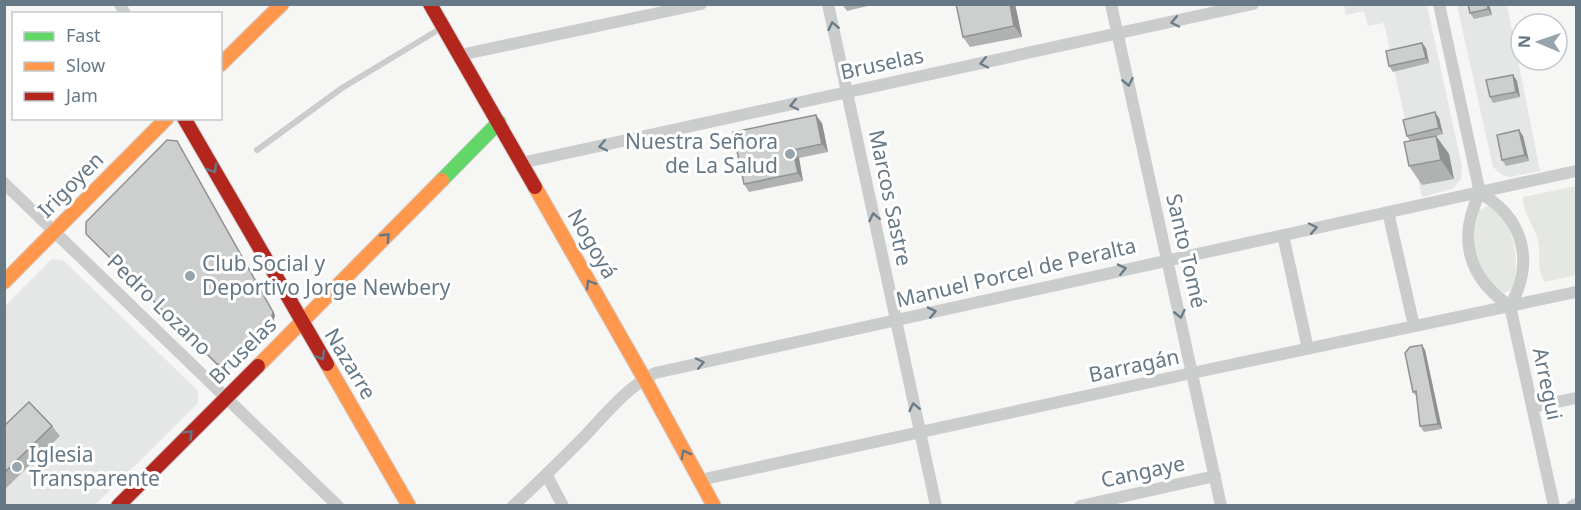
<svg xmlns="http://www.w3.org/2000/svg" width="1581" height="510" font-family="'Noto Sans',sans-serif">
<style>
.built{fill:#e5e6e6}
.green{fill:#e5e8e2}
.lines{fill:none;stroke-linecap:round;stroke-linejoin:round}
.fast-casing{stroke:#d3d4d5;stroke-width:16}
.slow-casing{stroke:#d3d4d5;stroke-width:16}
.jam-casing{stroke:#d3d4d5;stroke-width:16}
.lane{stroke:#cbcccc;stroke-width:6}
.street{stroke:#cbcccc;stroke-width:12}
.fast{stroke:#63d668;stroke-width:14}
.slow{stroke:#ff974d;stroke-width:14}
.jam{stroke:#b3261e;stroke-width:14}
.wall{fill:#b0b2b2}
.shaded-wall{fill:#909191}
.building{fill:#cdcfcf;stroke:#909191;stroke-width:1.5}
.oneway{stroke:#6b7c89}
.oneway2{stroke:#667885}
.poi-dot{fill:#98a4ac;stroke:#fff;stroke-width:2}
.labels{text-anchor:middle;stroke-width:6;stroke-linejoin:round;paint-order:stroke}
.street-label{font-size:21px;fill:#667885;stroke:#fff}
.poi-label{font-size:21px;fill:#667885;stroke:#fff;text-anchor:start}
</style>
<rect width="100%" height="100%" fill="#f6f6f5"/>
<g class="built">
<path d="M 1344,5 L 1427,5 L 1462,167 L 1461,179 L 1452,189 L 1422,197 L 1384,23 L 1368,26 L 1364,11 L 1346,15 Z"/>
<path d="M 1457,5 L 1507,5 L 1540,171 L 1510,177 L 1502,175 L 1493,167 Z"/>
<path d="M 52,259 L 63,260 L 198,391 L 198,403 L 95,505 L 5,506 L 5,306 Z"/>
</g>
<g class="green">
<path d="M 1576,186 L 1576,275 L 1545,282 C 1534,266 1543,254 1537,237 C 1533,224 1522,211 1523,197 Z"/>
<path d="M 1488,206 C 1514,214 1523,270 1510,290 L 1504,293 L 1498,292 C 1474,263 1470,248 1479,210 Z"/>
</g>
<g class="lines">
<defs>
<path id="fast" d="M 442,180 L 499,122"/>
<g id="slow">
<path d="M 220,65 L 282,4"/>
<path d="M 535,187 L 644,378 L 714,506"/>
<path d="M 4,282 L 167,118"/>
<path d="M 327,364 L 409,506"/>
<path d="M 258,366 L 442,180"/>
</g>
<g id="jam">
<path d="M 430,4 L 535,187"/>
<path d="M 184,118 L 327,364"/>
<path d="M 118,506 L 258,366"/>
</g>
</defs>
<use href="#fast" class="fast-casing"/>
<use href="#slow" class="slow-casing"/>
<use href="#jam" class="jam-casing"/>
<path class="lane" d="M 257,150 L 342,88 L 443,27"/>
<g class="street">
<path d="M 120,4 L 125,14"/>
<path d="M 828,4 L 936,506"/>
<path d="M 1111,4 L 1221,506"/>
<path d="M 1439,4 L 1480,193 C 1457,238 1468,278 1510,306"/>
<path d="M 460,55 L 701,4"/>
<path d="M 521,163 L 1253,4"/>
<path d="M 4,183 L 338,506"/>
<path d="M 1480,193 C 1524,218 1535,262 1510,306"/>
<path d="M 1388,212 L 1414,326"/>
<path d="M 1283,235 L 1308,349"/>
<path d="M 1510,306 L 1554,506"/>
<path d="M 1533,407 L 1576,398"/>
<path d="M 547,476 L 563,506"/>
<path d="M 700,480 L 1178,376 L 1576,292"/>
<path d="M 513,506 C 537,484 560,461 583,438 C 605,415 627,387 655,373 L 1576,171"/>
<path d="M 1080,506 L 1215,476"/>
<path d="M 1572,506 L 1576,504"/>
</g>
<use href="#fast" class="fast"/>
<use href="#slow" class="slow"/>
<use href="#jam" class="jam"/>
</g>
<g class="wall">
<path d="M 842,4 L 876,4 L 847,11 Z"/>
<path d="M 1015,4 L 1022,37 L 970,47 L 963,37 Z"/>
<path d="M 1468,4 L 1489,4 L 1492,15 L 1474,19 L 1470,13 Z"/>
<path d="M 1426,48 L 1429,63 L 1393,72 L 1389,66 Z"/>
<path d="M 1513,75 L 1517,81 L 1520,97 L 1493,103 L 1490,97 Z"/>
<path d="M 1439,118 L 1443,134 L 1436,136 L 1449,154 L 1454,179 L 1422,185 L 1409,166 L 1410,141 L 1407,136 Z"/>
<path d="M 822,123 L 828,152 L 799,158 L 803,181 L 749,192 L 744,184 Z"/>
<path d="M 1519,130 L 1523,136 L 1529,161 L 1506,166 L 1502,160 Z"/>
<path d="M 86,234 L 275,315 L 272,327 L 232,369 L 219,367 Z"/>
<path d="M 1425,350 L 1442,429 L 1424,432 L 1420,426 L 1417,397 L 1413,392 Z"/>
<path d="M 4,426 L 52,426 L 60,436 L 4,490 Z"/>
</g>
<g class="shaded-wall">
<path d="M 1010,4 L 1015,4 L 1022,37 L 1014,26 Z"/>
<path d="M 1487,4 L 1489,4 L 1492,15 L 1488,9 Z"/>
<path d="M 1422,43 L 1426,48 L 1429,63 L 1426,58 Z"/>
<path d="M 1513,75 L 1517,81 L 1520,97 L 1516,92 Z"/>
<path d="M 1435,112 L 1439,118 L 1443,134 L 1439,128 Z"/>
<path d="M 816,115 L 822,123 L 828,152 L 822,144 Z"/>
<path d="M 1519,130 L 1523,136 L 1529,161 L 1525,155 Z"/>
<path d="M 1436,136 L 1449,154 L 1454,179 L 1441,160 Z"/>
<path d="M 179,144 L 275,315 L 272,327 L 270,324 Z"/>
<path d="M 793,150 L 799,158 L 803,181 L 798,173 Z"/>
<path d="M 1422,345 L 1425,350 L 1442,429 L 1438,424 Z"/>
</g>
<g class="building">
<path d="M 956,4 L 1010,4 L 1014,26 L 963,37 Z"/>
<path d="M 1468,4 L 1487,4 L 1488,9 L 1470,13 Z"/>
<path d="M 1422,43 L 1426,58 L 1389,66 L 1386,51 Z"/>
<path d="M 1513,75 L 1516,92 L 1490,97 L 1486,80 Z"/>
<path d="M 1435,112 L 1439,128 L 1407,136 L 1403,120 Z"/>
<path d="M 816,115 L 822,144 L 793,150 L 798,173 L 744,184 L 733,132 Z"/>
<path d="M 1519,130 L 1525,155 L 1502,160 L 1497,135 Z"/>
<path d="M 1436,136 L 1441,160 L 1409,166 L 1404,142 Z"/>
<path d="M 167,140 L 177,141 L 273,312 L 270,324 L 230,366 L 217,364 L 86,234 L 86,222 Z"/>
<path d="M 1422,345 L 1438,424 L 1420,426 L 1416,391 L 1413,392 L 1405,353 L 1410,347 Z"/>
<path d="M 29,402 L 52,426 L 4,473 L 4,426 Z"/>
</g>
<defs><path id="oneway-chevron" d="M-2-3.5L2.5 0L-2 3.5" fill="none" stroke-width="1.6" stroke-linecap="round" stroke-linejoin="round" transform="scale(1.5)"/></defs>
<g class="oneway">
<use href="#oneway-chevron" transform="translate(1175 22) rotate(168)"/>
<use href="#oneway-chevron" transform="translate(833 26) rotate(-102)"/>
<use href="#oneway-chevron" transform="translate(984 63) rotate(168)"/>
<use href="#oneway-chevron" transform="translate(1128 82) rotate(78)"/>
<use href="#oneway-chevron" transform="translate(794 105) rotate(168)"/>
<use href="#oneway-chevron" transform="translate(603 146) rotate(168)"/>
<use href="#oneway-chevron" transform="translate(874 217) rotate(-102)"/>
<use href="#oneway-chevron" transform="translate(1313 228) rotate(-12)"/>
<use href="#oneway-chevron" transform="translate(1122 269) rotate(-13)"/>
<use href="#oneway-chevron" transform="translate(932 312) rotate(-13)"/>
<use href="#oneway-chevron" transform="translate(1180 314) rotate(77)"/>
<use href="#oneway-chevron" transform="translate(700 363) rotate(-12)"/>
<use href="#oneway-chevron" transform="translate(914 407) rotate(-102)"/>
</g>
<g class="oneway2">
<use href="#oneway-chevron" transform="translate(213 169) rotate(60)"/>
<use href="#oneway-chevron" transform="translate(386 237) rotate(-46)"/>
<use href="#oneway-chevron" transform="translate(590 284) rotate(-120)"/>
<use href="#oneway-chevron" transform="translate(321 356) rotate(59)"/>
<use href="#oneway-chevron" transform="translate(189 434) rotate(-45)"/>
<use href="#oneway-chevron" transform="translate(685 454) rotate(-118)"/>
</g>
<g class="poi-dot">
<circle cx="790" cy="154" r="6"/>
<circle cx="190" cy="276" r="6"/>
<circle cx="17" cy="467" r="6"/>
</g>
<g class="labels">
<g class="street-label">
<text transform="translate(882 64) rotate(-12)" y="7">Bruselas</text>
<text transform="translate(71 185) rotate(-45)" y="7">Irigoyen</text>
<text transform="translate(890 198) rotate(78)" y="7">Marcos Sastre</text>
<text transform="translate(592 244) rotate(60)" y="7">Nogoyá</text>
<text transform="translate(1186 251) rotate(77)" y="7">Santo Tomé</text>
<text transform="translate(1016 273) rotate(-13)" y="7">Manuel Porcel de Peralta</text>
<text transform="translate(159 305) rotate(44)" y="7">Pedro Lozano</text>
<text transform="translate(243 351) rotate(-45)" y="7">Bruselas</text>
<text transform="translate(350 364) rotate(59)" y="7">Nazarre</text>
<text transform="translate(1134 366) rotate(-12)" y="7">Barragán</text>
<text transform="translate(1547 384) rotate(78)" y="7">Arregui</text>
<text transform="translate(1143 472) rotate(-12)" y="7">Cangaye</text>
</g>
<g class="poi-label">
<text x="778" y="149" text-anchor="end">Nuestra Señora<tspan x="778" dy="24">de La Salud</tspan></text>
<text x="202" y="271">Club Social y<tspan x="202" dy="24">Deportivo Jorge Newbery</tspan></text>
<text x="29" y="462">Iglesia<tspan x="29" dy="24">Transparente</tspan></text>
</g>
</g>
<rect width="1581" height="510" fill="none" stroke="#667885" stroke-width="12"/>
<rect x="12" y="12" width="210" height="108" fill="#ffffff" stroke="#c2c9ce" stroke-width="1.5"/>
<rect x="24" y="32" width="30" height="9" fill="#63d668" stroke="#c2c9ce" stroke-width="1.5"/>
<text x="66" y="42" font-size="18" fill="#667885">Fast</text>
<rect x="24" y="62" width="30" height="9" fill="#ff974d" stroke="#c2c9ce" stroke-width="1.5"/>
<text x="66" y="72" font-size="18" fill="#667885">Slow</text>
<rect x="24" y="92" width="30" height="9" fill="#b3261e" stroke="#c2c9ce" stroke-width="1.5"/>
<text x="66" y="102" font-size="18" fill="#667885">Jam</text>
<g transform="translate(1539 42) rotate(272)"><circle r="28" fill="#ffffff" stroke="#c2c9ce" stroke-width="1.5"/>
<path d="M0-4.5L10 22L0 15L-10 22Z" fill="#98a4ac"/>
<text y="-9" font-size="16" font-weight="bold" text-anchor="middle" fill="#667885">N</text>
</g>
</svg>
